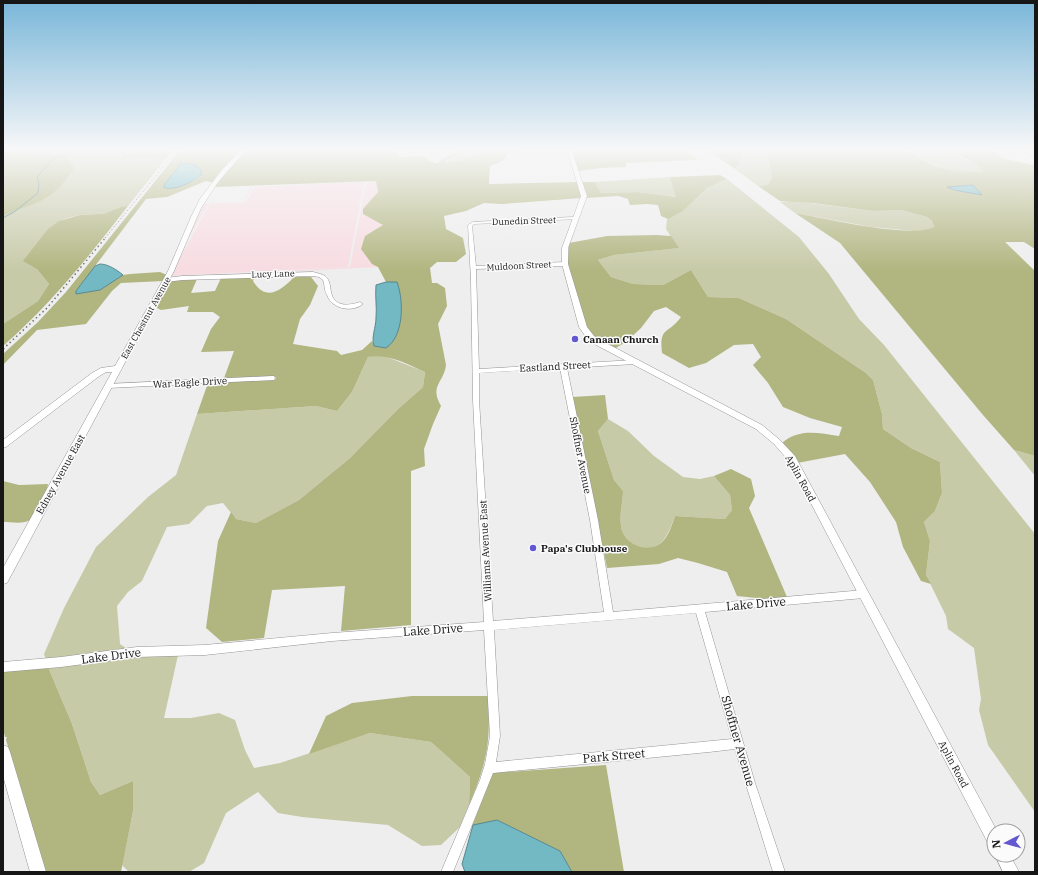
<svg xmlns="http://www.w3.org/2000/svg" width="1038" height="875" font-family="'IBM Plex Serif',serif">
<style>
.industrial{fill:#f7dce1}
.green{fill:#c7caa7}
.forest{fill:#b1b57f;fill-rule:evenodd}
.water{fill:#73b9c3;stroke:#57888f}
.lines{fill:none;stroke-linecap:round;stroke-linejoin:round}
.stream{stroke:#57888f;stroke-width:1}
.minor-casing{stroke:#949495;stroke-width:1}
.tertiary-casing{stroke:#949495;stroke-width:1}
.minor{fill:#fff;fill-rule:evenodd}
.tertiary{fill:#fff;fill-rule:evenodd}
.rail-far2{stroke:#6f6f70;stroke-width:1;stroke-dasharray:1 2.5;stroke-linecap:butt}
.rail-far1{stroke:#6f6f70;stroke-width:1.5;stroke-dasharray:1.5 3;stroke-linecap:butt}
.rail{stroke:#6f6f70;stroke-width:2;stroke-dasharray:2 4;stroke-linecap:butt}
.poi-dot{fill:#6358d1;stroke:#fbfbfc;stroke-width:1.5}
.labels{text-anchor:middle;stroke-width:3;stroke-linejoin:round;paint-order:stroke}
.far-street-label{font-size:9px;fill:#161617;stroke:#fbfbfc}
.poi-label{font-size:10px;font-weight:bold;fill:#161617;stroke:#fbfbfc;text-anchor:start}
.street-label{font-size:10px;fill:#161617;stroke:#fbfbfc}
.near-street-label{font-size:12px;fill:#161617;stroke:#fbfbfc}
</style>
<rect width="100%" height="100%" fill="#eeeeef"/>
<g class="industrial">
<path d="M 376,181 L 378,192 L 363,209 L 363,213 L 384,225 L 365,236 L 378,267 L 196,276 L 350,267 L 366,183 Z"/>
<path d="M 364,182 L 348,267 L 170,276 L 210,204 L 246,203 L 254,187 Z"/>
<path d="M 251,186 L 253,186 L 244,202 L 208,205 L 188,239 L 197,216 L 204,204 L 243,202 Z"/>
</g>
<g class="green">
<path d="M 30,149 L 130,149 L 124,152 L 121,160 L 150,157 L 161,160 L 167,157 L 128,206 C 119,207 113,212 105,214 C 97,216 88,214 80,215 C 42,222 46,237 37,269 L 49,284 L 38,301 L 3,324 L 3,217 L 14,210 L 46,198 L 65,154 L 31,154 Z"/>
<path d="M 470,149 L 487,149 C 480,157 456,161 444,163 L 447,159 Z"/>
<path d="M 740,149 L 766,149 L 772,177 L 768,185 L 758,186 L 735,169 C 742,161 745,162 740,149 Z"/>
<path d="M 916,149 L 947,149 L 960,157 L 978,164 L 985,172 L 951,171 L 934,166 L 909,150 Z"/>
<path d="M 670,177 L 677,197 L 638,192 L 601,193 L 595,182 Z"/>
<path d="M 727,179 L 799,237 L 829,274 L 859,319 L 884,345 L 1035,534 L 1035,812 L 988,745 L 979,710 L 981,699 L 974,648 L 948,629 L 946,616 L 926,575 L 930,541 L 924,522 L 935,511 L 942,493 L 940,462 L 911,448 L 883,429 L 882,414 L 873,380 L 866,373 L 786,319 L 739,298 L 708,297 L 691,270 L 663,285 L 633,284 L 611,277 L 598,260 L 614,255 L 678,248 L 666,229 L 667,219 L 683,211 L 707,188 Z"/>
<path d="M 794,201 L 873,211 L 901,210 L 927,217 L 932,221 L 934,227 L 929,230 L 914,231 L 872,227 L 795,213 L 780,202 Z"/>
<path d="M 376,355 L 387,357 L 425,372 L 423,387 L 397,410 L 350,458 L 299,500 L 256,523 L 236,519 L 223,503 L 207,506 L 189,524 L 167,527 L 142,581 L 128,592 L 117,606 L 120,644 L 129,650 L 46,660 L 44,654 L 64,608 L 96,547 L 148,497 L 176,475 L 197,414 L 316,406 L 337,411 L 352,392 L 368,357 Z"/>
<path d="M 608,419 L 628,431 L 654,456 L 683,477 L 700,479 L 714,476 L 730,495 L 732,510 L 725,519 L 675,516 C 672,524 666,541 658,545 C 643,554 622,542 621,525 C 619,515 623,502 623,491 L 614,480 L 598,431 Z"/>
<path d="M 1014,450 L 1035,456 L 1035,476 Z"/>
<path d="M 178,655 L 164,718 L 191,718 L 219,713 L 235,720 L 245,750 L 254,768 L 280,763 L 370,733 L 431,742 L 470,777 L 469,805 L 460,827 L 441,845 L 422,846 L 388,825 L 302,817 L 278,813 L 258,792 L 226,813 L 204,863 L 189,872 L 129,872 L 122,865 L 133,811 L 133,781 L 100,795 L 91,782 L 72,724 L 48,667 L 136,656 Z"/>
</g>
<g class="forest">
<path d="M 3,149 L 30,149 L 31,154 L 65,154 L 74,168 C 66,180 58,191 46,198 C 33,206 17,208 3,217 Z"/>
<path d="M 130,149 L 175,149 L 167,157 L 161,160 L 150,157 L 120,160 L 124,152 Z"/>
<path d="M 181,149 L 243,149 L 229,162 L 214,183 L 206,181 L 167,197 L 146,199 L 76,291 L 76,294 L 100,290 L 123,275 L 130,274 L 160,272 L 167,275 L 163,281 L 121,283 L 112,291 L 86,324 L 37,330 L 3,365 L 3,354 L 38,322 L 66,292 ZM 181,164 L 201,170 L 201,176 C 191,184 176,189 164,186 Z"/>
<path d="M 247,149 L 398,149 L 397,154 L 400,157 L 424,156 C 428,160 432,163 438,163 C 445,155 453,156 459,149 L 470,149 L 447,159 L 445,163 C 456,161 480,157 487,149 L 567,149 L 509,152 L 504,160 L 490,166 L 489,184 L 578,182 L 582,198 L 502,204 L 484,203 L 466,211 L 444,216 L 446,229 L 463,238 L 466,254 L 456,262 L 437,262 L 430,268 L 432,283 L 437,283 L 445,288 L 447,306 L 438,324 L 446,365 C 444,383 429,385 441,406 L 433,424 L 424,449 L 425,466 L 411,471 L 411,625 L 341,631 L 345,586 L 272,590 L 264,638 L 222,642 L 206,628 L 218,541 L 231,512 L 236,519 L 256,523 L 299,500 L 350,458 L 397,410 L 423,387 L 425,372 C 407,364 388,353 368,357 L 352,392 L 337,411 L 316,406 L 197,414 L 208,383 L 275,380 L 276,377 L 224,378 L 234,351 L 201,352 L 211,329 L 220,317 L 213,312 L 187,312 L 189,306 L 161,310 L 155,307 L 169,281 L 197,279 L 191,293 L 215,291 L 221,278 L 255,276 L 253,281 C 266,303 282,290 295,276 L 311,277 L 318,286 L 310,305 L 300,319 L 293,344 L 337,351 L 341,355 L 362,350 L 372,341 L 374,346 L 386,348 L 397,283 L 386,282 L 378,267 L 372,264 L 361,249 L 365,236 L 383,225 L 363,214 L 363,209 L 378,192 L 376,181 L 215,187 L 229,167 Z"/>
<path d="M 597,149 L 684,149 L 698,160 L 626,163 L 626,167 L 601,168 L 578,171 L 572,151 Z"/>
<path d="M 706,149 L 740,149 C 744,161 742,161 735,169 Z"/>
<path d="M 766,149 L 906,149 L 934,166 L 951,171 L 984,172 C 977,160 959,157 947,149 L 990,149 L 1005,159 L 1035,165 L 1035,249 L 1024,242 L 1005,242 L 1035,271 L 1035,456 L 1014,450 L 983,415 L 840,243 L 795,213 C 824,218 910,239 934,227 L 932,221 L 927,217 L 901,210 L 873,211 L 813,203 L 780,201 L 758,186 L 768,185 L 772,177 ZM 973,185 L 981,194 L 954,190 L 948,187 Z"/>
<path d="M 720,175 L 727,179 L 707,188 L 683,211 L 668,219 L 661,216 L 658,205 L 647,204 L 630,205 L 628,199 L 618,196 L 586,198 L 582,182 L 595,182 L 601,193 L 638,192 L 676,197 L 670,177 Z"/>
<path d="M 128,206 C 90,255 50,305 3,346 L 3,324 L 38,301 L 49,284 L 37,269 L 23,261 L 48,229 L 59,221 L 80,215 L 104,214 L 121,207 Z"/>
<path d="M 657,235 L 671,236 L 679,248 L 614,255 L 598,260 L 611,277 L 633,284 L 663,285 L 691,270 L 708,297 L 739,298 L 786,319 L 866,373 L 873,380 L 882,414 L 883,429 L 911,448 L 940,462 L 942,493 L 935,511 L 924,522 L 930,541 L 926,575 L 931,584 L 921,581 L 903,547 L 896,522 L 870,482 L 845,454 L 797,463 L 782,443 C 799,428 818,433 839,436 L 842,427 L 810,418 L 783,407 L 768,383 L 753,365 L 761,357 L 753,344 L 734,345 L 706,363 L 689,368 L 662,353 C 659,326 668,335 681,317 L 666,307 L 654,311 L 641,328 L 626,342 L 614,349 L 599,341 L 588,330 L 568,264 L 569,243 L 607,236 Z"/>
<path d="M 605,395 L 608,419 L 598,431 L 614,480 L 623,491 C 623,502 619,515 621,525 C 622,542 643,553 658,545 C 667,541 672,525 675,516 L 725,519 L 732,510 L 730,495 L 714,476 L 731,469 L 751,479 L 755,496 L 749,508 L 787,597 L 766,599 L 737,596 L 727,572 L 698,563 L 678,558 L 659,564 L 607,568 L 573,397 Z"/>
<path d="M 3,481 L 19,485 L 48,484 C 47,492 36,517 28,521 C 22,524 10,522 3,522 Z"/>
<path d="M 48,667 L 72,724 L 91,782 L 100,795 L 133,781 L 133,811 L 121,872 L 46,872 L 44,867 L 6,740 L 7,737 L 5,737 L 3,729 L 3,673 L 7,670 Z"/>
<path d="M 412,696 L 488,696 C 491,742 487,763 469,805 L 470,777 L 431,742 L 370,733 L 309,754 L 326,716 L 352,703 Z"/>
<path d="M 606,765 L 624,872 L 572,872 L 560,851 L 497,820 L 472,826 L 493,773 Z"/>
</g>
<g class="water">
<path d="M 186,163 L 195,165 L 201,170 L 201,175 C 193,182 173,192 163,187 L 180,164 Z"/>
<path d="M 973,185 L 982,195 L 954,190 L 947,187 Z"/>
<path d="M 100,264 C 108,264 117,270 123,275 L 100,290 L 76,294 L 76,291 L 95,266 Z"/>
<path d="M 386,282 L 397,282 C 404,301 404,336 386,348 L 374,346 C 371,338 376,327 376,318 C 377,307 375,297 376,285 Z"/>
<path d="M 497,820 L 560,851 L 572,872 L 465,872 L 462,864 L 473,825 Z"/>
</g>
<g class="lines">
<path class="stream" d="M 3,218 L 14,212 L 38,193 L 39,184 L 37,177 L 51,161 L 68,149"/>
<defs>
<g id="minor">
<path d="M 575,217 L 577,218 L 577,219 L 474,224 L 472,226 L 476,266 L 565,262 L 568,264 L 565,266 L 476,269 L 479,369 L 635,360 L 638,362 L 635,364 L 567,368 L 598,520 L 613,612 L 864,590 L 867,591 L 868,594 L 867,597 L 864,598 L 705,612 L 755,783 L 785,872 L 773,872 L 735,749 L 709,752 L 493,773 L 453,872 L 441,872 L 480,780 L 485,764 L 490,736 L 484,630 L 332,641 L 205,655 L 137,657 L 61,667 L 3,672 L 3,662 L 61,657 L 137,647 L 205,645 L 332,633 L 484,622 L 473,400 L 471,280 L 468,225 L 473,222 ZM 560,368 L 590,520 L 604,612 L 493,621 L 479,400 L 479,373 ZM 696,613 L 732,739 L 496,762 L 500,736 L 494,630 Z"/>
<path d="M 313,272 C 317,273 322,274 325,276 C 330,280 330,286 331,292 C 334,307 348,306 360,302 L 363,304 C 352,313 332,309 327,295 C 324,290 325,285 323,280 L 319,277 L 313,276 L 182,280 L 166,282 L 163,280 L 166,278 L 182,276 Z"/>
<path d="M 272,376 L 274,376 L 275,378 L 274,380 L 108,388 L 105,386 L 108,384 Z"/>
</g>
<g id="tertiary">
<path d="M 242,149 L 247,149 L 218,182 L 201,208 L 174,271 L 7,583 L 3,584 L 3,568 L 112,372 L 106,372 L 98,377 L 6,447 L 3,448 L 3,440 L 92,373 L 101,368 L 115,366 L 168,271 L 191,217 L 200,199 L 221,171 Z"/>
<path d="M 567,149 L 571,149 L 587,196 L 568,248 L 568,264 L 587,327 L 594,336 L 604,342 L 762,425 L 780,440 L 795,456 L 997,831 L 994,831 L 994,847 L 989,845 L 789,461 L 774,444 L 756,429 L 598,346 L 588,340 L 579,327 L 562,264 L 562,248 L 581,196 Z"/>
<path d="M 1022,149 L 1027,149 L 1035,153 L 1035,157 Z"/>
<path d="M 3,745 L 8,747 L 10,752 L 46,872 L 30,872 L 3,776 Z"/>
<path d="M 995,855 L 1010,855 L 1019,872 L 1003,872 Z"/>
</g>
</defs>
<use href="#minor" class="minor-casing"/>
<use href="#tertiary" class="tertiary-casing"/>
<use href="#minor" class="minor"/>
<use href="#tertiary" class="tertiary"/>
<path class="rail-far2" d="M 105,238 L 178,149"/>
<path class="rail-far1" d="M 3,349 L 47,308 L 106,237"/>
<path class="rail" d="M 3,349 L 4,348"/>
</g>
<linearGradient id="sky" x2="0" y2="1"><stop stop-color="#79b6d9"/><stop offset="0.55" stop-color="#f7f7f8"/><stop offset="1" stop-color="#f7f7f8" stop-opacity="0"/></linearGradient>
<rect width="1038" height="271" fill="url(#sky)"/>
<g class="poi-dot">
<circle cx="575" cy="339" r="4"/>
<circle cx="533" cy="548" r="4"/>
</g>
<g class="labels">
<g class="far-street-label">
<text transform="translate(524 221) rotate(-2)" y="3">Dunedin Street</text>
<text transform="translate(519 266) rotate(-3)" y="3">Muldoon Street</text>
<text transform="translate(273 274) rotate(-2)" y="3">Lucy Lane</text>
<text transform="translate(146 318) rotate(-61)" y="3">East Chestnut Avenue</text>
</g>
<g class="poi-label">
<text x="583" y="343">Canaan Church</text>
<text x="541" y="552">Papa's Clubhouse</text>
</g>
<g class="street-label">
<text transform="translate(555 366) rotate(-3)" y="4">Eastland Street</text>
<text transform="translate(190 382) rotate(-3)" y="4">War Eagle Drive</text>
<text transform="translate(581 455) rotate(79)" y="4">Shoffner Avenue</text>
<text transform="translate(60 474) rotate(-61)" y="4">Edney Avenue East</text>
<text transform="translate(801 478) rotate(61)" y="4">Aplin Road</text>
<text transform="translate(485 551) rotate(-93)" y="4">Williams Avenue East</text>
<text transform="translate(954 764) rotate(62)" y="4">Aplin Road</text>
</g>
<g class="near-street-label">
<text transform="translate(756 604) rotate(-5)" y="4">Lake Drive</text>
<text transform="translate(433 630) rotate(-4)" y="4">Lake Drive</text>
<text transform="translate(111 656) rotate(-7)" y="4">Lake Drive</text>
<text transform="translate(738 741) rotate(74)" y="4">Shoffner Avenue</text>
<text transform="translate(614 756) rotate(-5)" y="4">Park Street</text>
</g>
</g>
<rect width="1038" height="875" fill="none" stroke="#161617" stroke-width="8"/>
<g transform="translate(1006 843) rotate(264)"><circle r="19" fill="#fbfbfc" stroke="#9f9fa0"/>
<path d="M0-3L7 15L0 10L-7 15Z" fill="#6358d1"/>
<text y="-6" font-size="11" font-weight="bold" text-anchor="middle" fill="#161617">N</text>
</g>
</svg>
